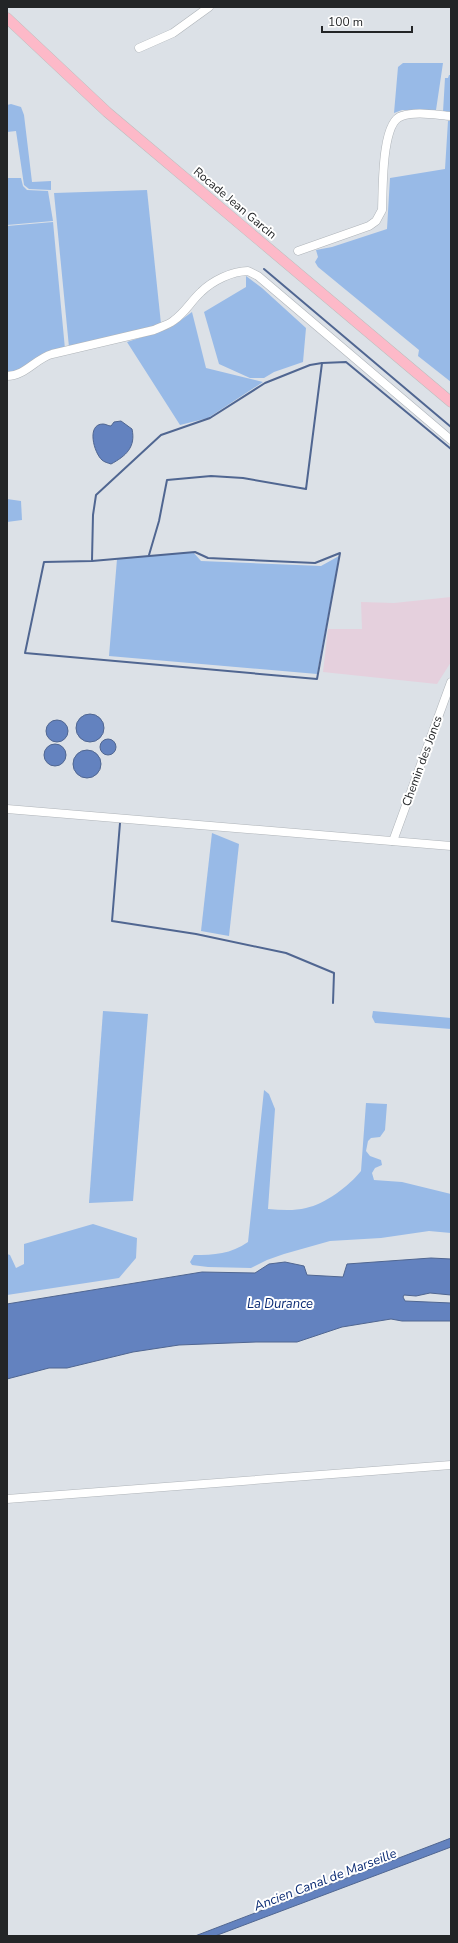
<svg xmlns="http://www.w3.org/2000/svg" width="458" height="1943" font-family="'Nunito Sans',sans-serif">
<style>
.industrial{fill:#e5d0dd}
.green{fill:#98bae7}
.water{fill:#6382bf;stroke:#506691}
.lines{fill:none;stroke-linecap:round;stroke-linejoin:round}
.stream{stroke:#506691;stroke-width:2}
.minor-casing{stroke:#afb4b9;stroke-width:9}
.major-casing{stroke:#bdbebe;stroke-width:11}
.minor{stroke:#fff;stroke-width:8}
.major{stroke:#fdb9c8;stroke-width:10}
.labels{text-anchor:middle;stroke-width:4;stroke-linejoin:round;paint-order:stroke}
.street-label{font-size:12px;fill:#232527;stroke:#fff}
.water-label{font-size:13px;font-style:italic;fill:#0c2c74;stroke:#fff}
</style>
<rect width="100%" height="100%" fill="#dce1e7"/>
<path class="industrial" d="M 451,597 L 451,662 L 437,684 L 323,672 L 328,629 L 362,629 L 361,602 L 394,603 Z"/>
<g class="green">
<path d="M 403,63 L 443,63 L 436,110 L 402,110 L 394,113 L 398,67 Z"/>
<path d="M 449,75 L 451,75 L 451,112 L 443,112 L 445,78 L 448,78 Z"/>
<path d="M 11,104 L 21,107 L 24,115 L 32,182 L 51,181 L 51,190 L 29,189 L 24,185 L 16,131 L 7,132 L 7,105 Z"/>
<path d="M 448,121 L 451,121 L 451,382 L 418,356 L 419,350 L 318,267 L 315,262 L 318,257 L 316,250 L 332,247 L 387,229 L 390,178 L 445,169 Z"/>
<path d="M 7,178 L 21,178 L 23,186 L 27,190 L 48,191 L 53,221 L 7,225 Z"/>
<path d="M 147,190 L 161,324 L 69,347 L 54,193 Z"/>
<path d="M 53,222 L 65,349 L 14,374 L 7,373 L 7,226 Z"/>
<path d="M 246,276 L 262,288 L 306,328 L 303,362 L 274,372 L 264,378 L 250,378 L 219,364 L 204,312 L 246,287 Z"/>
<path d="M 192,312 L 206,368 L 263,382 L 208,418 L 180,425 L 127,342 L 170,328 Z"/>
<path d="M 7,499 L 21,501 L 22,520 L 7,522 Z"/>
<path d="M 193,552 L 201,561 L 321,566 L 339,556 L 317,674 L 109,656 L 117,559 Z"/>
<path d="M 212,833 L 239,844 L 229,936 L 201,931 Z"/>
<path d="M 103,1011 L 148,1014 L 133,1201 L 89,1203 Z"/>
<path d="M 373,1011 L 451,1018 L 451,1029 L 375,1023 L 372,1017 Z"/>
<path d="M 264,1090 L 269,1094 L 275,1109 L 268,1209 C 281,1210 294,1211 306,1208 C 325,1204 349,1186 361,1171 L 366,1103 L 387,1104 L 385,1130 L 380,1137 L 371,1138 L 368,1141 L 366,1151 L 370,1156 L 381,1160 L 382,1165 L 375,1168 L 372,1173 L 374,1180 L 402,1182 L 451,1194 L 451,1233 L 429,1231 L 381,1238 L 330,1241 L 284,1254 L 267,1260 L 251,1268 L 208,1267 L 192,1265 L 190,1262 L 194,1255 C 214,1255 231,1254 248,1242 Z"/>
<path d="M 93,1224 L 137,1238 L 136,1258 L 119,1278 L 7,1295 L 7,1254 L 10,1255 L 16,1268 L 24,1264 L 24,1244 Z"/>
</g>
<g class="water">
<path d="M 121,421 L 132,429 C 136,447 126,456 111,464 C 108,463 104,462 102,460 C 94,453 86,424 103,424 C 106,424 108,426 111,426 L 114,422 Z"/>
<circle cx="90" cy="728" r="14"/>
<circle cx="57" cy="731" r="11"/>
<circle cx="108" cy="747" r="8"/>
<circle cx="55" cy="755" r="11"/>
<circle cx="87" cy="764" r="14"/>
<path d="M 431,1258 L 451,1259 L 451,1295 L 430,1293 L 416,1296 L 404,1295 L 403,1297 L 405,1301 L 451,1303 L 451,1321 L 402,1321 L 391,1319 L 342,1327 L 297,1342 L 256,1342 L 179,1345 L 133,1352 L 67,1368 L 49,1368 L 7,1379 L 7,1304 L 202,1272 L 255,1273 L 269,1264 L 285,1262 L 304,1266 L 307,1275 L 343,1277 L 347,1264 Z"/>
<path d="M 451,1838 L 451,1847 L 215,1936 L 195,1936 Z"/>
</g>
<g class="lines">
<g class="stream">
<path d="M 264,269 L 451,427"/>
<path d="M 195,552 L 208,558 L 315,563 L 340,553 L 317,679 L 25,653 L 44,562 L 92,561 Z"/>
<path d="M 149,555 L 159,521 L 167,480 L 211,476 L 243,478 L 306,489 L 322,363 L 346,362 L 451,449"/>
<path d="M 92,560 L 93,515 L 96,495 L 161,435 L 210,418 L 265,383 L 310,365 L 322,363"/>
<path d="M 120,823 L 112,921 L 196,934 L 286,953 L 334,973 L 333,1003"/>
</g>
<defs>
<g id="minor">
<path d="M 139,48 L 173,33 L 209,7"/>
<path d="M 298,251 L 369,226 L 376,221 L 382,210 C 383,191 381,121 402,116 C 416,111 436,115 451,116"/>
<path d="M 7,376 C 25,376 35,359 52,354 L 154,330 C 160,327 168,325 173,321 C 185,313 191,301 201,292 C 212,281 232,271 248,271 L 258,276 L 451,440"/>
<path d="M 7,809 L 451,846"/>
<path d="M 393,841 L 451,682"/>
<path d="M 7,1499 L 451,1465"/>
</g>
<path id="major" d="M 7,18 L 107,112 L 451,402"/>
</defs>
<use href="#minor" class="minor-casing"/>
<use href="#major" class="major-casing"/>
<use href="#minor" class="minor"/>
<use href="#major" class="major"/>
</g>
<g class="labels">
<g class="street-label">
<text transform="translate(235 203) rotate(40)" y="4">Rocade Jean Garcin</text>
<text transform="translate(422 761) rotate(-70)" y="4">Chemin des Joncs</text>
</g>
<g class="water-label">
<text x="280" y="1308">La Durance</text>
<text transform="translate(325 1879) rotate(-21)" y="5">Ancien Canal de Marseille</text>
</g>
</g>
<rect width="458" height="1943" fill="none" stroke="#232527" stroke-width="16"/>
<path d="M322 26v6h90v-6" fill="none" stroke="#232527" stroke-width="2"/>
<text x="328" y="26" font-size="12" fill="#232527" stroke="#ffffff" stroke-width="3" paint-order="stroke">100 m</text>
</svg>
